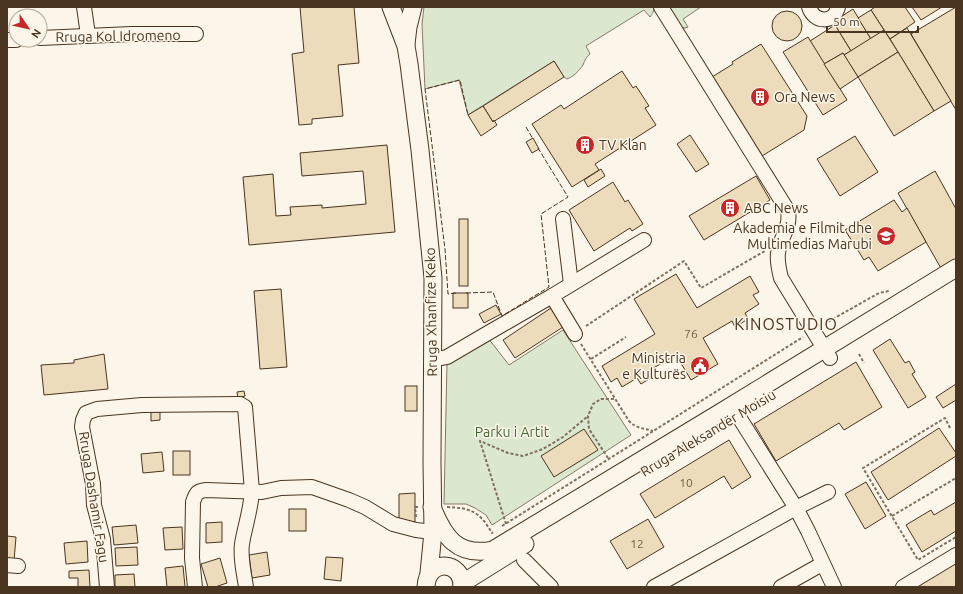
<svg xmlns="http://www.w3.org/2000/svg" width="963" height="594" font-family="Ubuntu,sans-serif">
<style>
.green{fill:#dce7d0;stroke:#887966}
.building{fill:#ecdcbc;stroke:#4a3520}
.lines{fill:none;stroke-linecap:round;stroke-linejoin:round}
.minor-casing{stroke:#4a3520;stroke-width:16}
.major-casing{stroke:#4a3520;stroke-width:19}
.path{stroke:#7f6f5c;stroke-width:2;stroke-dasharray:3 2;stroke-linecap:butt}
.minor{stroke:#fbf6e9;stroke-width:14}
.major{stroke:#fbf6e9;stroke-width:17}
.fence{stroke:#4a3520;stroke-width:1;stroke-dasharray:5 2;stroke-linecap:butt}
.labels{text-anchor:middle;stroke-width:3;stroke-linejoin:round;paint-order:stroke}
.number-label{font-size:12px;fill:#725f47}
.street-label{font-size:14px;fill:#4a3520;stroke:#fbf6e9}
.poi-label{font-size:14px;fill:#4a3520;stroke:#fbf6e9;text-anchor:start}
.park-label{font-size:14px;fill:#436837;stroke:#fbf6e9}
.quarter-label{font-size:16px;letter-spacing:1px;fill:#4a3520;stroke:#fbf6e9}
</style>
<rect width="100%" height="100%" fill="#fbf6e9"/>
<g class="green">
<path d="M 424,7 L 653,7 C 655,11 652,14 650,17 L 644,10 L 586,46 L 590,54 C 586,57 585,60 583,65 C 578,72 574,76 567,79 L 564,77 L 554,61 L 468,115 L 459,80 L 425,89 L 422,24 Z"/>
<path d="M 669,7 L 701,7 L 683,19 L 688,27 L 685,28 L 681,27 Z"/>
<path d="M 563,330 L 631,435 L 492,525 L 486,515 L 475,508 L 466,504 L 444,504 L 447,362 L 488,338 L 509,365 Z"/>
</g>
<g class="building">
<path d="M 300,7 L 354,7 L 359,63 L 338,65 L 343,116 L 312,119 L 312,124 L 299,125 L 292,54 L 304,52 Z"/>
<path d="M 875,7 L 905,7 L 915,22 L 890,39 L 871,10 Z"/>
<path d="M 912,7 L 942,7 L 921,20 Z"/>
<path d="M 956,7 L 956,110 L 911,34 Z"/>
<path d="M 853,9 L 871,39 L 851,51 L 833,22 Z"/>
<path d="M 871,10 L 884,30 L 871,39 L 858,18 Z"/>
<circle cx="787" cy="26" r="15"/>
<path d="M 835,25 L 851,51 L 844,55 L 843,53 L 824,64 L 810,41 Z"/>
<path d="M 907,28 L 951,101 L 934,111 L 890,39 Z"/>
<path d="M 884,30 L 898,52 L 858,77 L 844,55 Z"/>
<path d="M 808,37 L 847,100 L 823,115 L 783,52 Z"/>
<path d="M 761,44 L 807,116 L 804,130 L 762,156 L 712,77 L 733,64 L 732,62 Z"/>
<path d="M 898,52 L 934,111 L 894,136 L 858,77 Z"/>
<path d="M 843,53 L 858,77 L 840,89 L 824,64 Z"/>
<path d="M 554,61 L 564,77 L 493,122 L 483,106 Z"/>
<path d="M 622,71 L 633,88 L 636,86 L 649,106 L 645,108 L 656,125 L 595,164 L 599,170 L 572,187 L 532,124 L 561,105 L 564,109 Z"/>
<path d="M 483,106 L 493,122 L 494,120 L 497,125 L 481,136 L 468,115 Z"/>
<path d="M 690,135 L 709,164 L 696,172 L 677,144 Z"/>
<path d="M 855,136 L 878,172 L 840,196 L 817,159 Z"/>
<path d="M 533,138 L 539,149 L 532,153 L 526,142 Z"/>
<path d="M 387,145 L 395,232 L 249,245 L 243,177 L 273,174 L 276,216 L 291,215 L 290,207 L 322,205 L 322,208 L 366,204 L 363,171 L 302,176 L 300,153 Z"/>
<path d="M 601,169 L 605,176 L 588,187 L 584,180 Z"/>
<path d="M 935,171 L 956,209 L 956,262 L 942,270 L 898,193 Z"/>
<path d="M 756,176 L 770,200 L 704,240 L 689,216 Z"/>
<path d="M 613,182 L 625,202 L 628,200 L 643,224 L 632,231 L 630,228 L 594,251 L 569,210 Z"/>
<path d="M 894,200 L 902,212 L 907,208 L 926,242 L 878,271 L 869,257 L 864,260 L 845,230 Z"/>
<rect x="459" y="219" width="9" height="67"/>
<path d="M 676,274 L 697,308 L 750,276 L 759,292 L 753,295 L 759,304 L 745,313 L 748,319 L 735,327 L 732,321 L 703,338 L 718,364 L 691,380 L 676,355 L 650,370 L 654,376 L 641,384 L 637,378 L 622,387 L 617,378 L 611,382 L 602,366 L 655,334 L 634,299 Z"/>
<path d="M 281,289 L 287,367 L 260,369 L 254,291 Z"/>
<rect x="453" y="293" width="15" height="15"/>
<path d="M 496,305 L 501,314 L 484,323 L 479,314 Z"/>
<path d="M 551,308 L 563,327 L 515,358 L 503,340 Z"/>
<path d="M 890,339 L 905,363 L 909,361 L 915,372 L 912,374 L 926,397 L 908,408 L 873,350 Z"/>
<path d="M 104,354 L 108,389 L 44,395 L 41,365 L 74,363 L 74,360 Z"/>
<path d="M 856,362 L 882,407 L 844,430 L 839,423 L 776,461 L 754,424 Z"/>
<path d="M 956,384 L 956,400 L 943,408 L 936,397 Z"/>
<rect x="405" y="386" width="12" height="25"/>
<path d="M 244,391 L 245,396 L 238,398 L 237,392 Z"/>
<path d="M 151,412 L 160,412 L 160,420 L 151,421 Z"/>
<path d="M 939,428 L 956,453 L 956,456 L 888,500 L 871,472 Z"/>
<path d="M 584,429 L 598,450 L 554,477 L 541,456 Z"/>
<path d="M 729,440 L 751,477 L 732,489 L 724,476 L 655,518 L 640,494 Z"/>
<rect x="173" y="451" width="17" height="24"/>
<path d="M 162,452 L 164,471 L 143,473 L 141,454 Z"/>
<path d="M 866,482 L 886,516 L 865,529 L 845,494 Z"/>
<path d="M 415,493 L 415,522 L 399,522 L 399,494 Z"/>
<path d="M 956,502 L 956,531 L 922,552 L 906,525 L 931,510 L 934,515 Z"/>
<rect x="289" y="509" width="17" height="22"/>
<path d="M 648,519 L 664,547 L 627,569 L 610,541 Z"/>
<path d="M 222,522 L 222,542 L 206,543 L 206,523 Z"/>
<path d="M 136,525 L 138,543 L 114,545 L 112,527 Z"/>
<path d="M 182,527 L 183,549 L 165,550 L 163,528 Z"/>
<path d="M 7,536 L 16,537 L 14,561 L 7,560 Z"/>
<path d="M 87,541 L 88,562 L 66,564 L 64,543 Z"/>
<path d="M 137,547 L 138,565 L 116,566 L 115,548 Z"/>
<path d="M 267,552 L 270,575 L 252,578 L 249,555 Z"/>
<path d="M 326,557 L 343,558 L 341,581 L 324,579 Z"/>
<path d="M 220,558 L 227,583 L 215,587 L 208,587 L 201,564 Z"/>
<path d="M 956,562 L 956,587 L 916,587 Z"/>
<path d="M 183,566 L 185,587 L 167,587 L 165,568 Z"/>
<path d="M 89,570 L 90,587 L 78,587 L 78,578 L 69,578 L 69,571 Z"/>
<path d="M 134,574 L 135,587 L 115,587 L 115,575 Z"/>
</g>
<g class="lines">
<defs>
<g id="minor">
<path d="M 84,7 L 88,35"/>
<path d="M 661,7 L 788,211 C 791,228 780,237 778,253 C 777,261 779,270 781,278 L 830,358"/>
<path d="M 809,7 C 814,23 834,24 838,7"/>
<path d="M 40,38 L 132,34 L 196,34"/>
<path d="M 7,40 L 16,40"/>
<path d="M 563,219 L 571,284"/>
<path d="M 552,296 L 575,334"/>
<path d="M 432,360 L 447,357 L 488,333 L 552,296 L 644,240"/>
<path d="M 737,414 L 796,508 L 808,531 L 834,587"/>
<path d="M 524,560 L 551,587"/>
<path d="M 7,565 L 18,566"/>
<path d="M 107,587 L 103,539 L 94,505 L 93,484 L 82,427 L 83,420 L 86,413 L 97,409 L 142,405 L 240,404 L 245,407 L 252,491 C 251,509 245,526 242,544 C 240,558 244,573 246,587"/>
<path d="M 195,587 L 192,558 L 193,502 C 196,493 197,491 206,490 L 262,492 L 281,488 L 312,487 L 349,500 L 365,507 L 393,524 L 416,530 L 433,532"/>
<path d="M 654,587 L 796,508 L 828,492"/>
<path d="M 781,587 L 822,564"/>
<path d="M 903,587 L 956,555"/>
</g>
<g id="major">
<path d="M 391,7 L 406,46 L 409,64 L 420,150 L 433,278 L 432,461 L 433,532 L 429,573"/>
<path d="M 406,44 L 408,27 L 413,7"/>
<path d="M 432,507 C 444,537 457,557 493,550 L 718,414 L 956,268"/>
<path d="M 462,586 L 469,579 L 525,544"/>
<path d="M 426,587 C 427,558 463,560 462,587"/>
</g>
</defs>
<use href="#minor" class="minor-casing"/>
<use href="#major" class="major-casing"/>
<g class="path">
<path d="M 824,324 L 879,293 L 889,291"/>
<path d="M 586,326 L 684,261 L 701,288 L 765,251"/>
<path d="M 581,344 L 629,421 C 637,429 643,428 653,431"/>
<path d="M 859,354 L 864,363"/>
<path d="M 591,359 L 626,337"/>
<path d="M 950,428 L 945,418 L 863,468 L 918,560 L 956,537"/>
<path d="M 608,458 L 589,429 L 588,416 L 593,404 L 601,399 L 615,399"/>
<path d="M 447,507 C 471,508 479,511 492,533 L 493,532"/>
<path d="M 892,516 L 956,478"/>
<path d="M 416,517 L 415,507 L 419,507"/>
<path d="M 506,524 L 480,441 L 508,453 L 523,456 L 543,449 L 563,437 L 588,416"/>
<path d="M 502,526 L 803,337"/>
</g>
<use href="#minor" class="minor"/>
<use href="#major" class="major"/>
<g class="fence">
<path d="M 526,127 L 533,139"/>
<path d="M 456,293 L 448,294 L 445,249 L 425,89 L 460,80 L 468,115 L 469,115"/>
<path d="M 466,293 L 493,292 L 502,316 L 549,287 L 541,214 L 568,197 L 538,148"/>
</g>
</g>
<defs>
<symbol id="building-disc" viewBox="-11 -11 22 22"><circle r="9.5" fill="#c62828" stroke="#fbf6e9"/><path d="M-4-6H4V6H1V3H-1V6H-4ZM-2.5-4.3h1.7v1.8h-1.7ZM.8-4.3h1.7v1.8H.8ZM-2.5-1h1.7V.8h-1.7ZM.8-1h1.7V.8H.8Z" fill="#fff"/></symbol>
<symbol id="university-disc" viewBox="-11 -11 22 22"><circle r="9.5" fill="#c62828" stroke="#fbf6e9"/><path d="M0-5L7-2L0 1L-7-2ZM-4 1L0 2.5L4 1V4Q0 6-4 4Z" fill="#fff"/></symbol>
<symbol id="civic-disc" viewBox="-11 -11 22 22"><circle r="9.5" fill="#c62828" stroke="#fbf6e9"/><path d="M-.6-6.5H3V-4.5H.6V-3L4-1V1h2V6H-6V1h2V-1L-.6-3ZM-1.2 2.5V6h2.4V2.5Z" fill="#fff"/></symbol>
</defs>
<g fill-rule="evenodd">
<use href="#building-disc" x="749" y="86" width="22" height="22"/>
<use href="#building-disc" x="574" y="134" width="22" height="22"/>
<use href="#building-disc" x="719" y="197" width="22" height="22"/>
<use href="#university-disc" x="875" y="225" width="22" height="22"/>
<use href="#civic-disc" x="689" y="355" width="22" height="22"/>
</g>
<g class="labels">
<g class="number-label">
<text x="691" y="338">76</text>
<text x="686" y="487">10</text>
<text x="637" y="548">12</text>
</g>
<g class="street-label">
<text transform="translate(118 36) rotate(-1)" y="5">Rruga Kol Idromeno</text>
<text transform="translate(431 312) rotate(-91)" y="5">Rruga Xhanfize Keko</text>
<text transform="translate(708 433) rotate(-31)" y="5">Rruga Aleksandër Moisiu</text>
<text transform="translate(94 497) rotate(81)" y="5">Rruga Dashamir Fagu</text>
</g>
<g class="poi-label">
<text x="774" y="102">Ora News</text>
<text x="599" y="150">TV Klan</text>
<text x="744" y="213">ABC News</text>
<text x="872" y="233" text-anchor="end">Akademia e Filmit dhe<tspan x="872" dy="16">Multimedias Marubi</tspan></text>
<text x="686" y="363" text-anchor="end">Ministria<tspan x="686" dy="16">e Kulturës</tspan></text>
</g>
<g class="park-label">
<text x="512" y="437">Parku i Artit</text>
</g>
<g class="quarter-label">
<text x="786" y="330">KINOSTUDIO</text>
</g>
</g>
<rect width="963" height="594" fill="none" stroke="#4a3520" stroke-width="16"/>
<g transform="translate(28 28) rotate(124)"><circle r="19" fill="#fbf6e9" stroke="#b4a999"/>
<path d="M0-3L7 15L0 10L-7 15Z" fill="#c62828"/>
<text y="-6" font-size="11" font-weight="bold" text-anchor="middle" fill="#4a3520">N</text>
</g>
<path d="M827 26v6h91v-6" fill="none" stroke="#4a3520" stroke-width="2"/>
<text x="833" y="26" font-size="12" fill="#4a3520" stroke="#fbf6e9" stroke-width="3" paint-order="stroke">50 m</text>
</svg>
